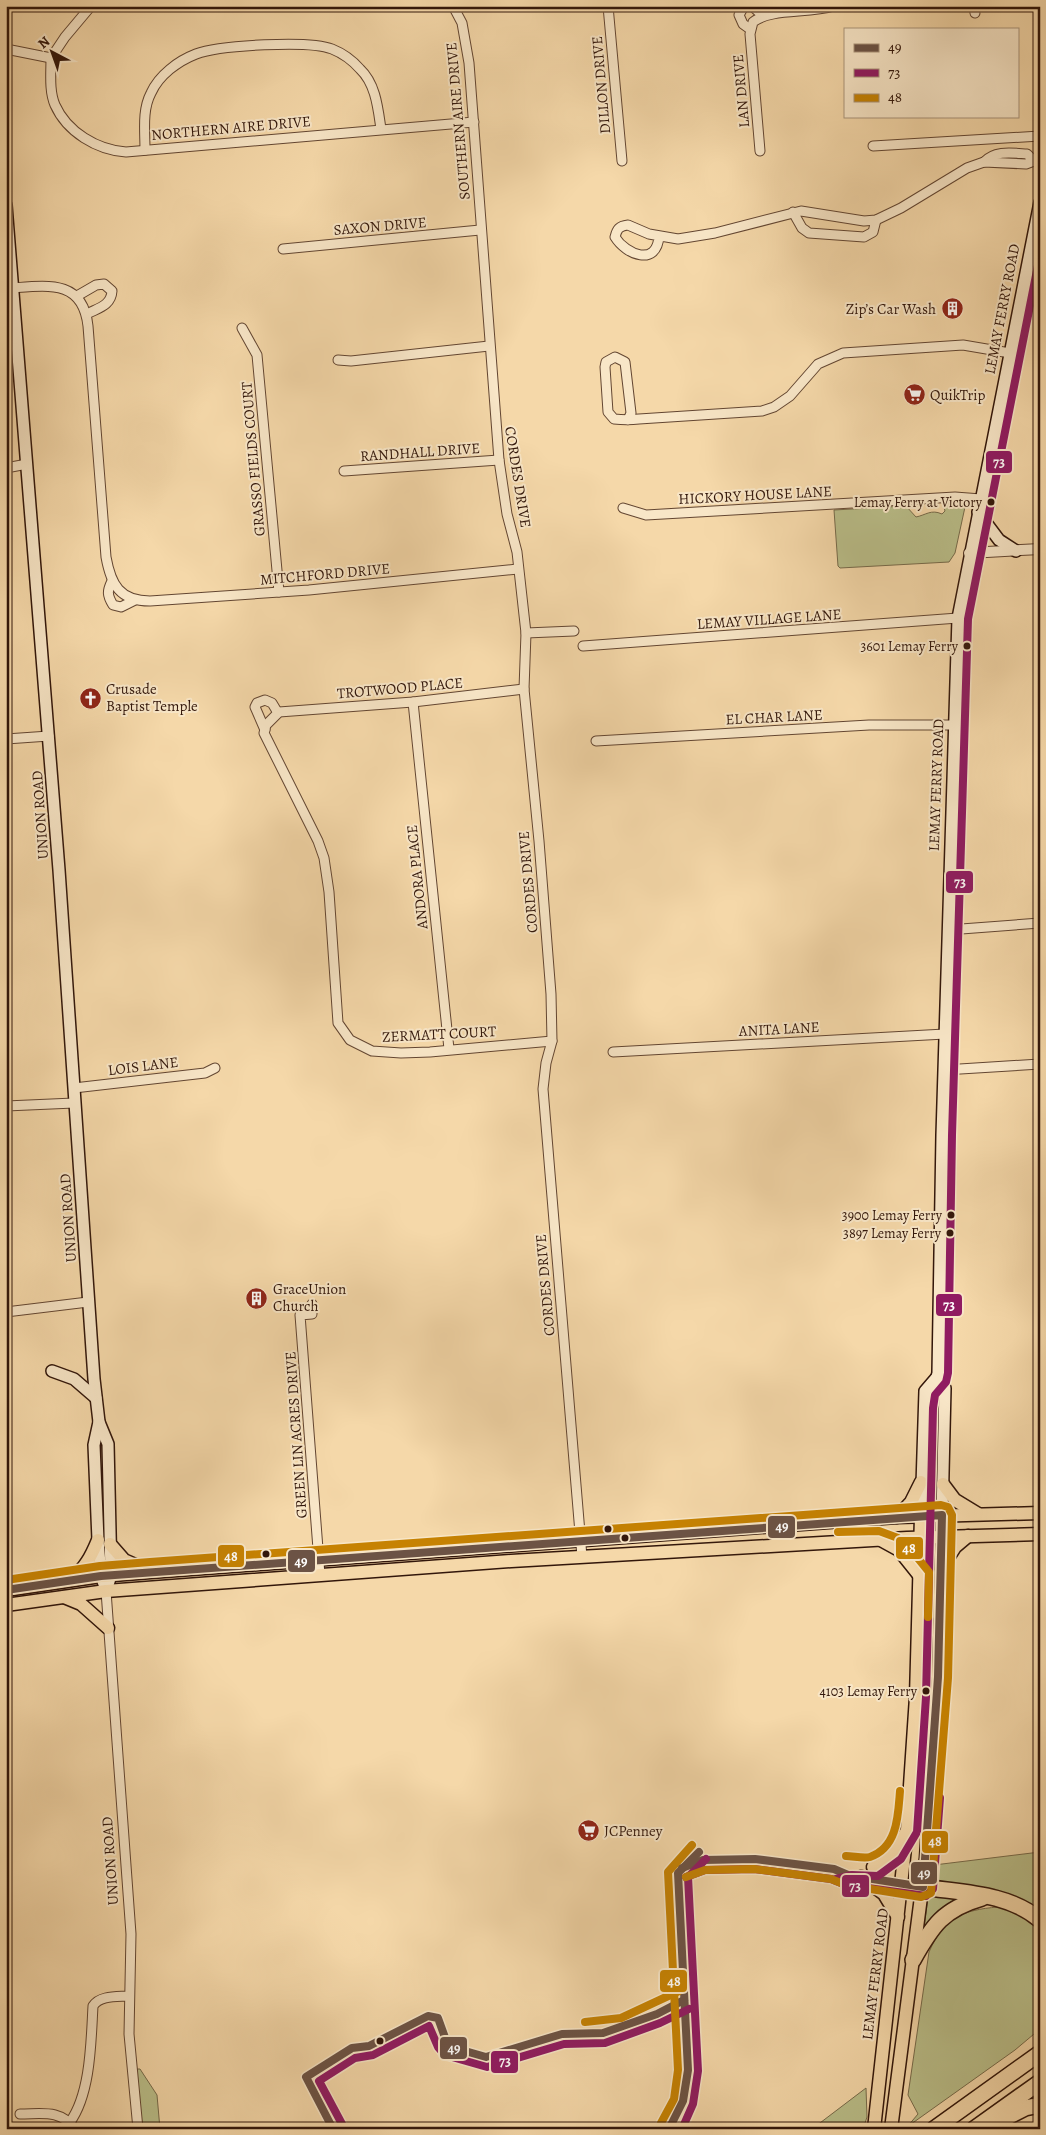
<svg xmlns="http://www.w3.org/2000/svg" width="1046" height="2135" font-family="Alegreya,serif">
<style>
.green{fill:#babf8a;stroke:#766a4a}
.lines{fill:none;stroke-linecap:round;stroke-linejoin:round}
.minor-casing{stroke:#634632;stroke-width:11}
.tertiary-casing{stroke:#634632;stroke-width:12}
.secondary-casing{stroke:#32160a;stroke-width:14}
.primary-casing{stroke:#32160a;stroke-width:15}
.motorway-casing{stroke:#32160a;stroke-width:18}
.minor{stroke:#f8e6c7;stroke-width:9}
.tertiary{stroke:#f8e6c7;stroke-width:10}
.secondary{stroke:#f8e6c7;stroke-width:11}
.primary{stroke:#f5d8a9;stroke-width:12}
.motorway{stroke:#f5d8a9;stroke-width:15}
.bus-1-casing{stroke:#f8e6c7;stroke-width:11}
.bus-2-casing{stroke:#f8e6c7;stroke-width:11}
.bus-3-casing{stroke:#f8e6c7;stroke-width:11}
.bus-1{stroke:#6c5345;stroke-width:8}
.bus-2{stroke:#901b61;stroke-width:8}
.bus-3{stroke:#c68202;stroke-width:8}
.bus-dot{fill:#32160a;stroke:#f8e6c7;stroke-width:2}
.labels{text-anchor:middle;stroke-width:4;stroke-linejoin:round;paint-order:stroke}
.bus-label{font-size:14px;fill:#32160a;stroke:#f8e6c7;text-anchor:end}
.street-label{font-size:15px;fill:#32160a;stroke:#f8e6c7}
.poi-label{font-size:15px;fill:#32160a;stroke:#f8e6c7;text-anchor:start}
.line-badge{stroke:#f8e6c7;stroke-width:2}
.badge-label{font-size:14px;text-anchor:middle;font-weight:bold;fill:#fff}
</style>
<rect width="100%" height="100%" fill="#f5d8a9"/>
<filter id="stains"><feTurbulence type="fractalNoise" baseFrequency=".004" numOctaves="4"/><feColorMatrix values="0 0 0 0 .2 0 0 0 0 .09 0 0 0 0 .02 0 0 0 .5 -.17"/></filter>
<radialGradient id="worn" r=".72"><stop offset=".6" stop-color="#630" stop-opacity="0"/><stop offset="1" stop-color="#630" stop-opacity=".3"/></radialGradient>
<g class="green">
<path d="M 957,503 L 957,507 L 965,507 L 955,553 L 949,562 L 840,568 L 838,566 L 834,510 L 906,506 L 916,517 C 926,515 931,509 942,514 L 945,511 L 943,504 Z"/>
<path d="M 1040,1852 L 1040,1910 C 1009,1890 969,1887 934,1881 L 934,1865 Z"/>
<path d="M 933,1895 L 966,1898 L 927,1928 L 924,1927 L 928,1897 Z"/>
<path d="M 998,1907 L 1017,1912 L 1040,1929 L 1040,2029 L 1015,2050 L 907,2127 L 918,2114 L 908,2095 L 929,1952 C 944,1918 962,1910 998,1907 Z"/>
<path d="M 137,2069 L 140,2069 L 157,2095 L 160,2129 L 141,2129 Z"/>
<path d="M 866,2088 L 867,2117 L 863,2129 L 812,2129 Z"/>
</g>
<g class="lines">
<defs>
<g id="minor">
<path d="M 453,6 L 462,23 L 469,63 L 499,460 L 507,514 L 517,552 L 526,633 L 524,689 L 539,841 L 551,994 L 552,1041 L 546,1063 L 543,1089 L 582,1557"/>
<path d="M 608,6 L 622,161"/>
<path d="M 744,6 L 739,15 L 743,24 L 750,29"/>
<path d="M 752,6 L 763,16"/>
<path d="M 974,6 L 975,13"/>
<path d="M 6,49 L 51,58 L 65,37 L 91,6"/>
<path d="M 51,58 C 51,73 49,91 55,105 C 67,132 97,150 126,152 L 474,122"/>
<path d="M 873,146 L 1040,136"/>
<path d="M 145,150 C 145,131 142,110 151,93 C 159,75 178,61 196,54 C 219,45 310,40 332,49 C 342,53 353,61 360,69 C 376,84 378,109 381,129"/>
<path d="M 760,151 L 750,34 L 753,22 C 771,8 809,14 833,6"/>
<path d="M 984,162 C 995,150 1012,153 1027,154 L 1034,161"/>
<path d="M 793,212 L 802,228 L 809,233 L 864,237 L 873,232 L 876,220"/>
<path d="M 659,236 C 657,267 626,255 615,237 C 617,229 619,226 628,225 L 649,234 L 678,239 L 715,233 L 801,211 L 864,221 L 876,220 L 901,208 L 967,168 L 984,162 L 1026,164 L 1034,161 L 1040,162"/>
<path d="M 283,249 L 480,230"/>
<path d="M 13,288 C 49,285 83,280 88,326 L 106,557 C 111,585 120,601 150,601 L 309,590 L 518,569"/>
<path d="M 77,296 L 96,285 L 104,284 L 112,291 C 111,306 98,308 87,314"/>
<path d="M 242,328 L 257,355 L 279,592"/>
<path d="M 338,360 L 351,361 L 489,346"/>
<path d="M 628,420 L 631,413 L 625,362 L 615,357 L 606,362 L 605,367 L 608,412 L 614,419 C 623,420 631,420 639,419 L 762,411 L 774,407 L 790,396 L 818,364 L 843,353 L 963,345 L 1010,353"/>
<path d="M 6,468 L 27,464"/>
<path d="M 344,471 L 499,460"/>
<path d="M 623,508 L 646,515 L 955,497 L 981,499"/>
<path d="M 112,581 C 107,591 107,595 113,605 L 121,607 L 135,600"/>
<path d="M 526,633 L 574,631"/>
<path d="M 583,646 L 958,618"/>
<path d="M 524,689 L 413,702 L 279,712 L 266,725 L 264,733 L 318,841 L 324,858 L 329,892 L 338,1023 L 350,1040 L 372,1051 L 401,1053 L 430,1052 L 552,1041"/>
<path d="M 413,702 L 449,1049"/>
<path d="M 265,730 L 255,707 L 257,703 L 265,700 L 272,703 L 278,713"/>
<path d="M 6,739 L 49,736"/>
<path d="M 596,741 L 869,725 L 954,725"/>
<path d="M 948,930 L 1040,923"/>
<path d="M 613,1052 L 945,1034"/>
<path d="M 944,1070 L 1040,1064"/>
<path d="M 74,1088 L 205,1073 L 215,1068"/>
<path d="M 6,1106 L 74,1103"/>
<path d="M 312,1304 L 312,1314 L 300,1315 L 320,1575"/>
<path d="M 6,1312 L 88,1302"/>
<path d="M 106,1591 L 131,1934 L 129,2034 L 138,2129"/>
<path d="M 20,2114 C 42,2114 60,2109 75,2129"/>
<path d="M 70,2122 C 91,2093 91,2040 93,2006 C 100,1995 118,1997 129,1996"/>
</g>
<path id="tertiary" d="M 969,553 L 1040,549"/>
<g id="secondary">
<path d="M 6,205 L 59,870 L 94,1379 L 99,1422 L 108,1444 L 111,1575 L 106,1591"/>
<path d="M 978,512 L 999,540 L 1016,551"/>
<path d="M 52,1371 L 74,1379 L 96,1398"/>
<path d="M 937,1377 L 945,1388 L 942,1515"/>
<path d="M 99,1422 L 94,1445 L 98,1540 L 101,1576 L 104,1584"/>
<path d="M 921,1516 L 925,1391 L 937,1377 L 938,1373 L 942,1135 L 958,618 L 1040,202"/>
</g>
<g id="primary">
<path d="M 943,1484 L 955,1500 L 978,1514"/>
<path d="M 897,1517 L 911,1502 L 921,1482"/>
<path d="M 879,1539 L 899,1550 L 919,1575"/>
<path d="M 110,1544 L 124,1560 L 149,1571"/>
<path d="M 941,1569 L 955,1547 L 968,1536"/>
<path d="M 71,1580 C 85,1568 91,1557 98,1540"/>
<path d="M 6,1590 L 101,1576 L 151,1572 L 897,1517 L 1040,1513"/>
<path d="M 64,1597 L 81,1604 L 108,1628"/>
<path d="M 6,1605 L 106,1591 L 511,1561 L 907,1538 L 1040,1534"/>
<path d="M 873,1867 L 894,1852 L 906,1832"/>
<path d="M 861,1877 L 884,1894 L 898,1917"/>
<path d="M 874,2129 L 907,1830 L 916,1697 L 921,1516"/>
<path d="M 891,2129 L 926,1858 L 938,1677 L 942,1515"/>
</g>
<g id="motorway">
<path d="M 923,1887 C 962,1893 1009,1893 1040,1920"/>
<path d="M 913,1960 C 932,1926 943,1909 982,1898"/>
<path d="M 992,2125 L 1025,2108 L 1040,2105"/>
<path d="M 934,2129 L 1040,2053"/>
<path d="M 974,2129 L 1040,2082"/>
</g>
</defs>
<use href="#minor" class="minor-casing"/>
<use href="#tertiary" class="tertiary-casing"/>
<use href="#secondary" class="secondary-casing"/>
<use href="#primary" class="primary-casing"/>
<use href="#motorway" class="motorway-casing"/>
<use href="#minor" class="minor"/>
<use href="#tertiary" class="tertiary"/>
<use href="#secondary" class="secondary"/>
<use href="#primary" class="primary"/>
<use href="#motorway" class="motorway"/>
<defs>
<g id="bus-1">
<path d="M 6,1590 L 101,1576 L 942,1515 L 938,1677 L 923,1887 L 848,1875 L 834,1869 L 755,1859 L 703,1860 L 682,1868"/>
<path d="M 333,2129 L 306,2077 L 352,2048 L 369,2046 L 428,2016 L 438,2018 L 447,2043 L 451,2047 L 486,2057 L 562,2034 L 603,2033 L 657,2014 L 684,2000"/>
<path d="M 669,2129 L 683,2101 L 688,2070 L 678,1873 L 699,1852"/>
</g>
<g id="bus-2">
<path d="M 686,1877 L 705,1870 L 754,1869 L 831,1879 L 846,1885 L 926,1896 L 933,1889 L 940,1798"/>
<path d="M 836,1879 L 852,1875 L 878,1876 L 901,1859 L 917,1832 L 926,1697 L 933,1408 L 935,1395 L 946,1382 L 948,1373 L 952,1135 L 968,619 L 1040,255"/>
<path d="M 342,2124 L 319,2081 L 355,2058 L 373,2055 L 429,2026 L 438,2047 L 445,2055 L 487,2067 L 564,2044 L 605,2043 L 660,2023 L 689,2009"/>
<path d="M 682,2129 L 693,2104 L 698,2071 L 688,1877 L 706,1859"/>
</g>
<g id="bus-3">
<path d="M 838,1532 L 879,1531 L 898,1538 L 908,1546 L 929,1572 L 928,1617"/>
<path d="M 6,1580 L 100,1566 L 150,1562 L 941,1505 L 948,1507 L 952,1515 L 948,1678 L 931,1893 L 921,1897 L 846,1885 L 831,1879 L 754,1869 L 705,1870 L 686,1877"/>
<path d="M 846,1856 C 853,1856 864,1859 870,1857 C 898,1847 898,1815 900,1791"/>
<path d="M 585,2022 L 621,2018 L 679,1991"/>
<path d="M 661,2123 L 674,2099 L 678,2070 L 668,1872 L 692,1845"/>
</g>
</defs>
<use href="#bus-1" class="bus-1-casing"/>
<use href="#bus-2" class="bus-2-casing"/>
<use href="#bus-3" class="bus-3-casing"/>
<use href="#bus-1" class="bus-1"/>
<use href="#bus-2" class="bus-2"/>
<use href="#bus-3" class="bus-3"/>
</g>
<defs>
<symbol id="building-disc" viewBox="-11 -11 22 22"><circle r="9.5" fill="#8f2418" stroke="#f8e6c7"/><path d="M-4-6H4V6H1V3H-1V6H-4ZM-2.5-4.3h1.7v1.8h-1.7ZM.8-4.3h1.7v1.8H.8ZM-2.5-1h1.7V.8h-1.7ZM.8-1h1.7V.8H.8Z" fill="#fff"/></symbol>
<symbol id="supermarket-disc" viewBox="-11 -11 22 22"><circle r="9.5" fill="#8f2418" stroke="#f8e6c7"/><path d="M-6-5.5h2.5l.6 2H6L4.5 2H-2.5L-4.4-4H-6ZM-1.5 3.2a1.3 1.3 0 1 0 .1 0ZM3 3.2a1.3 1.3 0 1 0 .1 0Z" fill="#fff"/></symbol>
<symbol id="church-disc" viewBox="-11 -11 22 22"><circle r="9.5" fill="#8f2418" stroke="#f8e6c7"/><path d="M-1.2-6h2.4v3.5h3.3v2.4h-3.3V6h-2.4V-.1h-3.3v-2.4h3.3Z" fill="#fff"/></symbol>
</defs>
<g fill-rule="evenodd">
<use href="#building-disc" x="940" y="296" width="25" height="25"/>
<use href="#supermarket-disc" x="902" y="382" width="25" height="25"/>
<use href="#church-disc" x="78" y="686" width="25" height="25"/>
<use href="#building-disc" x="244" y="1286" width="25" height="25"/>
<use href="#supermarket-disc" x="576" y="1818" width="25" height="25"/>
</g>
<g class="bus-dot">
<circle cx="991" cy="502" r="4.5"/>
<circle cx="967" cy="646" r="4.5"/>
<circle cx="951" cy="1215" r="4.5"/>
<circle cx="950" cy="1233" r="4.5"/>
<circle cx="608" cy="1529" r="4.5"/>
<circle cx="625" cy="1538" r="4.5"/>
<circle cx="266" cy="1554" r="4.5"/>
<circle cx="926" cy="1691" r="4.5"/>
<circle cx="380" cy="2041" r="4.5"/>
</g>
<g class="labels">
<g class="bus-label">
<text x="982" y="507">Lemay Ferry at Victory</text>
<text x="958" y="651">3601 Lemay Ferry</text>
<text x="942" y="1220">3900 Lemay Ferry</text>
<text x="941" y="1238">3897 Lemay Ferry</text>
<text x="917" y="1696">4103 Lemay Ferry</text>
</g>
<g class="street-label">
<text transform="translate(601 85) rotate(-95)" y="5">DILLON DRIVE</text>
<text transform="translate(741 91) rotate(-95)" y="5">LAN DRIVE</text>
<text transform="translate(458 121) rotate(-95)" y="5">SOUTHERN AIRE DRIVE</text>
<text transform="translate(231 128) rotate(-5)" y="5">NORTHERN AIRE DRIVE</text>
<text transform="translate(380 226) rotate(-5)" y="5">SAXON DRIVE</text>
<text transform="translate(1002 309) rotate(-79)" y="5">LEMAY FERRY ROAD</text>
<text transform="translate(420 452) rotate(-4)" y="5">RANDHALL DRIVE</text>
<text transform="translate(253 459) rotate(-95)" y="5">GRASSO FIELDS COURT</text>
<text transform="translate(518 477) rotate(81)" y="5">CORDES DRIVE</text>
<text transform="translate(755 495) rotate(-3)" y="5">HICKORY HOUSE LANE</text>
<text transform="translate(325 574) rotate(-5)" y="5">MITCHFORD DRIVE</text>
<text transform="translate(769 619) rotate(-4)" y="5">LEMAY VILLAGE LANE</text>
<text transform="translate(400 688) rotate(-5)" y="5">TROTWOOD PLACE</text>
<text transform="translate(774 717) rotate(-3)" y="5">EL CHAR LANE</text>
<text transform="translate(936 785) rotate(-88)" y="5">LEMAY FERRY ROAD</text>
<text transform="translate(40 815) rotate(-94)" y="5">UNION ROAD</text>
<text transform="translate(417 877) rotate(-96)" y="5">ANDORA PLACE</text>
<text transform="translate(528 882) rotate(-95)" y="5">CORDES DRIVE</text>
<text transform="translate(779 1029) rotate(-3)" y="5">ANITA LANE</text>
<text transform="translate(439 1034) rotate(-3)" y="5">ZERMATT COURT</text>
<text transform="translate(143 1066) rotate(-7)" y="5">LOIS LANE</text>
<text transform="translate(68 1218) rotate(-94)" y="5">UNION ROAD</text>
<text transform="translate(545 1285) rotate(-95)" y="5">CORDES DRIVE</text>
<text transform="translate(296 1435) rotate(-94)" y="5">GREEN LIN ACRES DRIVE</text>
<text transform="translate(110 1861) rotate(-94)" y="5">UNION ROAD</text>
<text transform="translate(875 1974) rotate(-83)" y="5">LEMAY FERRY ROAD</text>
</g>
<g class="poi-label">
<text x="936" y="314" text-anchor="end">Zip’s Car Wash</text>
<text x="930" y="400">QuikTrip</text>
<text x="106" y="694">Crusade<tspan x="106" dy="17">Baptist Temple</tspan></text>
<text x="273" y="1294">GraceUnion<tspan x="273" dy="17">Church</tspan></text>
<text x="604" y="1836">JCPenney</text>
</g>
</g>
<g class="line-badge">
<rect x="985" y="450" width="28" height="24" rx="5" fill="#901b61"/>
<rect x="945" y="870" width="29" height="24" rx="5" fill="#901b61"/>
<rect x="935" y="1293" width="28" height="24" rx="5" fill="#901b61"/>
<rect x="767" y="1515" width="29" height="24" rx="5" fill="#6c5345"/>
<rect x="895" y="1536" width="29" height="24" rx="5" fill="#c68202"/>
<rect x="217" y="1544" width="28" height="24" rx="5" fill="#c68202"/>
<rect x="287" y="1549" width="29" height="24" rx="5" fill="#6c5345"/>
<rect x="921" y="1830" width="28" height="24" rx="5" fill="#c68202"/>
<rect x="910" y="1861" width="28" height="24" rx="5" fill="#6c5345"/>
<rect x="841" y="1874" width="29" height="24" rx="5" fill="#901b61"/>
<rect x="659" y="1969" width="29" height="24" rx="5" fill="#c68202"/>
<rect x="439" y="2036" width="29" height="24" rx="5" fill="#6c5345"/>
<rect x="490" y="2050" width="29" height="24" rx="5" fill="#901b61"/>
</g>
<g class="badge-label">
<text x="999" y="467">73</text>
<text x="960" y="887">73</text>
<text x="949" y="1310">73</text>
<text x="782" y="1531">49</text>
<text x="909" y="1553">48</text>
<text x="231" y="1561">48</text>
<text x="301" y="1566">49</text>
<text x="935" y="1846">48</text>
<text x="924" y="1878">49</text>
<text x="855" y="1891">73</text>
<text x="674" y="1986">48</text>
<text x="454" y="2053">49</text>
<text x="505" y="2066">73</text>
</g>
<rect width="1046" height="2135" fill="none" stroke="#f5d8a9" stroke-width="25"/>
<rect x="8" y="8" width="1031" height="2120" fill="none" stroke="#32160a" stroke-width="2.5"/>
<rect x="12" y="12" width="1021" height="2110" fill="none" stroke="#32160a"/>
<rect x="844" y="28" width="175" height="90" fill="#f8e6c7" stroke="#a9937b"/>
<rect x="854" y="44" width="25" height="8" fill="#6c5345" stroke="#a9937b"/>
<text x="888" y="52" font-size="15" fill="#32160a">49</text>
<rect x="854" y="69" width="25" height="8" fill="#901b61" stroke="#a9937b"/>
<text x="888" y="78" font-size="15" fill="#32160a">73</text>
<rect x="854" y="94" width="25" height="8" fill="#c68202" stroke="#a9937b"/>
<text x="888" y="102" font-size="15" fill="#32160a">48</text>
<g transform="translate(52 52) rotate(319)" stroke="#f8e6c7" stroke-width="4" paint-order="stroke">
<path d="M0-4L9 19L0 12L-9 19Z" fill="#32160a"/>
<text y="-8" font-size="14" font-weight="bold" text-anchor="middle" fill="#32160a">N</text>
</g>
<rect width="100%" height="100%" filter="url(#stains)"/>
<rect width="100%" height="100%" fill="url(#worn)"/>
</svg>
